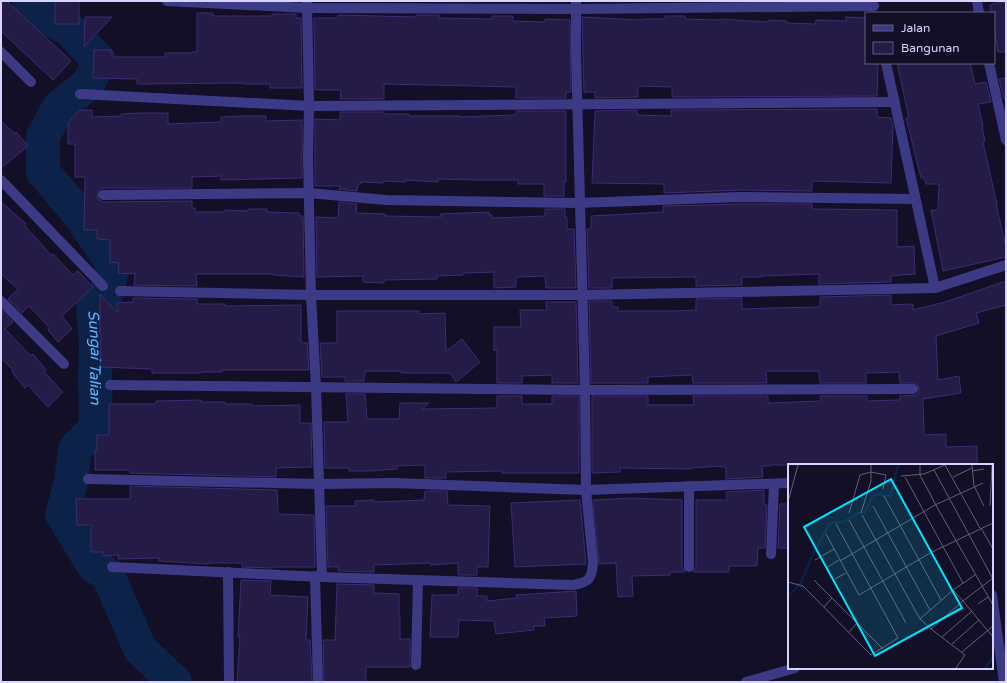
<svg xmlns="http://www.w3.org/2000/svg" width="1007" height="683" font-family="'Varela Round',sans-serif">
<style>
.lines{fill:none;stroke-linecap:round;stroke-linejoin:round}
.river{stroke:#0c2248;stroke-width:34}
.building{fill:#241b47;stroke:#3b2d73}
.minor{stroke:#3d3a85;stroke-width:10}
.labels{text-anchor:middle;stroke-width:3;stroke-linejoin:round;paint-order:stroke}
.water-label{font-size:15px;font-style:italic;fill:#62b6ff;stroke:#130f26}
.inset-river{fill:none;stroke:#0c2248;stroke-width:2}
.inset-road{fill:none;stroke:#625e7d;stroke-width:1}
.view{fill:#00e5ff;fill-opacity:0.15;stroke:#00e5ff;stroke-width:2}
.inset-edge{fill:none;stroke:#d9d4ff;stroke-width:2}
</style>
<rect width="100%" height="100%" fill="#130f26"/>
<g class="lines">
<path class="river" id="s1" d="M 29,1 L 32,9 L 69,29 L 100,62 L 87,85 L 59,107 L 43,136 L 43,172 L 78,213 L 113,264 L 107,293 L 93,306 L 96,349 L 95,377 L 96,427 L 75,449 L 71,482 L 62,514 L 93,565 L 108,575 L 140,649 L 175,682"/>
</g>
<g class="building">
<path d="M 1,1 L 7,1 L 71,61 L 53,80 L 1,31 Z"/>
<rect x="55" y="1" width="24" height="23"/>
<path d="M 1006,1 L 1006,52 L 998,52 L 994,29 L 994,13 L 991,13 L 990,5 Z"/>
<path d="M 197,13 L 213,13 L 213,16 L 272,16 L 272,14 L 296,14 L 296,18 L 301,18 L 302,88 L 270,88 L 270,84 L 242,84 L 242,83 L 137,84 L 137,79 L 93,78 L 94,50 L 112,50 L 112,57 L 165,57 L 165,53 L 192,53 L 192,52 L 197,52 Z"/>
<path d="M 338,15 L 416,17 L 416,15 L 439,15 L 439,18 L 492,19 L 492,16 L 513,16 L 513,21 L 545,22 L 545,19 L 570,20 L 571,92 L 566,92 L 566,98 L 516,98 L 516,87 L 384,84 L 384,99 L 340,99 L 341,90 L 315,90 L 314,18 L 338,18 Z"/>
<path d="M 665,16 L 685,16 L 685,19 L 719,20 L 719,19 L 769,22 L 769,20 L 787,21 L 787,23 L 815,24 L 816,20 L 846,21 L 846,17 L 866,18 L 866,63 L 878,63 L 877,96 L 672,97 L 672,87 L 638,86 L 638,97 L 595,98 L 595,92 L 584,92 L 582,17 L 642,20 L 642,19 L 665,19 Z"/>
<path d="M 85,17 L 112,17 L 84,47 Z"/>
<path d="M 897,63 L 970,63 L 975,84 L 986,82 L 991,102 L 978,104 L 983,126 L 982,126 L 985,141 L 983,142 L 997,204 L 996,204 L 1006,247 L 1006,257 L 943,271 L 931,210 L 938,210 L 939,184 L 926,184 L 924,178 L 921,178 L 906,118 L 909,118 Z"/>
<path d="M 1006,78 L 1006,99 L 1004,99 L 999,79 Z"/>
<path d="M 877,109 L 877,117 L 891,118 L 893,126 L 891,183 L 812,181 L 812,191 L 740,190 L 664,193 L 664,184 L 592,183 L 595,111 L 637,110 L 637,115 L 671,116 L 671,110 Z"/>
<path d="M 79,110 L 92,110 L 92,117 L 121,116 L 121,114 L 139,113 L 168,113 L 168,124 L 221,122 L 221,117 L 243,116 L 266,116 L 266,121 L 302,120 L 302,178 L 221,180 L 221,176 L 192,177 L 192,188 L 103,188 L 99,190 L 97,195 L 98,199 L 103,202 L 192,201 L 192,208 L 195,208 L 195,212 L 224,212 L 224,210 L 248,211 L 248,209 L 267,209 L 267,212 L 299,213 L 299,216 L 303,216 L 304,277 L 273,275 L 274,274 L 196,274 L 197,286 L 134,285 L 135,274 L 118,273 L 119,263 L 110,262 L 110,240 L 97,239 L 97,230 L 84,230 L 85,177 L 75,177 L 75,144 L 68,144 L 68,123 Z"/>
<path d="M 516,111 L 566,111 L 566,182 L 564,182 L 564,196 L 544,196 L 544,184 L 518,184 L 518,180 L 476,180 L 438,179 L 438,182 L 406,180 L 406,182 L 383,181 L 383,183 L 361,182 L 361,184 L 358,184 L 357,191 L 339,189 L 340,186 L 315,186 L 315,119 L 340,120 L 340,112 L 384,112 L 384,114 L 409,114 L 409,116 L 459,116 L 459,117 L 516,115 Z"/>
<path d="M 1,121 L 15,134 L 16,132 L 28,146 L 1,168 Z"/>
<path d="M 1,202 L 26,224 L 25,226 L 51,255 L 53,254 L 73,275 L 78,271 L 93,287 L 62,316 L 72,329 L 58,342 L 48,330 L 50,328 L 29,306 L 22,313 L 8,299 L 18,289 L 1,274 Z"/>
<path d="M 339,202 L 357,204 L 356,213 L 385,214 L 385,216 L 441,217 L 440,214 L 489,212 L 489,215 L 492,215 L 492,218 L 545,216 L 545,209 L 565,209 L 565,217 L 567,217 L 567,229 L 574,229 L 576,288 L 546,288 L 545,276 L 516,277 L 516,287 L 494,288 L 494,272 L 463,273 L 463,275 L 437,276 L 437,279 L 384,280 L 384,283 L 363,282 L 363,276 L 317,277 L 316,217 L 338,218 Z"/>
<path d="M 740,204 L 812,204 L 812,209 L 897,210 L 897,247 L 914,246 L 915,274 L 891,276 L 891,282 L 819,284 L 819,274 L 761,276 L 761,277 L 742,277 L 742,285 L 696,286 L 696,277 L 612,278 L 612,288 L 589,288 L 587,229 L 591,229 L 591,216 L 663,212 L 663,206 Z"/>
<path d="M 1006,281 L 1006,305 L 976,313 L 979,323 L 936,336 L 938,380 L 959,376 L 961,393 L 923,399 L 924,435 L 946,434 L 946,447 L 977,446 L 977,465 L 770,465 L 770,466 L 762,466 L 763,477 L 726,479 L 726,467 L 721,467 L 721,466 L 691,468 L 691,469 L 620,468 L 620,472 L 592,473 L 592,396 L 648,396 L 648,405 L 694,405 L 693,396 L 768,396 L 768,403 L 821,401 L 820,396 L 867,396 L 867,401 L 900,400 L 900,396 L 916,395 L 919,392 L 919,389 L 916,383 L 900,383 L 899,372 L 866,373 L 866,383 L 820,383 L 819,371 L 766,371 L 767,383 L 693,383 L 692,375 L 648,377 L 648,383 L 591,383 L 589,301 L 612,301 L 612,307 L 618,307 L 618,311 L 672,311 L 696,310 L 696,299 L 742,298 L 742,309 L 772,308 L 820,307 L 820,297 L 891,295 L 891,305 L 913,304 L 913,310 L 945,302 Z"/>
<path d="M 100,294 L 117,312 L 117,303 L 133,302 L 133,298 L 197,299 L 197,304 L 225,304 L 225,306 L 301,305 L 301,342 L 307,343 L 309,370 L 222,370 L 222,372 L 201,372 L 201,373 L 152,373 L 152,369 L 100,367 L 101,334 L 100,334 Z"/>
<path d="M 546,302 L 576,302 L 578,383 L 552,383 L 552,375 L 522,376 L 522,383 L 497,383 L 497,349 L 494,351 L 494,327 L 521,327 L 520,310 L 547,310 Z"/>
<path d="M 1,310 L 13,322 L 5,329 L 31,356 L 33,354 L 46,370 L 44,372 L 63,392 L 48,407 L 28,385 L 25,388 L 12,372 L 13,370 L 1,358 Z"/>
<path d="M 337,311 L 419,311 L 419,314 L 445,313 L 446,351 L 462,339 L 480,362 L 456,382 L 450,373 L 401,373 L 401,371 L 365,371 L 365,375 L 364,375 L 364,381 L 345,381 L 345,377 L 322,377 L 320,343 L 337,343 Z"/>
<path d="M 346,394 L 365,394 L 367,419 L 399,419 L 400,403 L 429,403 L 422,409 L 497,408 L 497,396 L 522,396 L 522,404 L 552,404 L 552,396 L 579,396 L 579,473 L 502,473 L 502,471 L 446,472 L 446,478 L 425,478 L 425,465 L 397,466 L 397,469 L 370,471 L 349,471 L 349,468 L 325,468 L 324,422 L 348,422 Z"/>
<path d="M 201,400 L 201,402 L 225,402 L 225,404 L 252,404 L 252,406 L 300,405 L 300,423 L 311,423 L 312,467 L 276,468 L 276,477 L 130,473 L 130,470 L 95,470 L 95,450 L 97,450 L 97,435 L 109,435 L 109,404 L 156,404 L 156,401 Z"/>
<path d="M 130,486 L 277,490 L 278,514 L 314,515 L 315,567 L 272,567 L 272,568 L 242,567 L 242,563 L 208,563 L 208,564 L 159,561 L 159,558 L 118,559 L 118,555 L 103,556 L 103,552 L 91,552 L 91,525 L 77,525 L 76,499 L 130,499 Z"/>
<path d="M 764,490 L 764,505 L 767,505 L 765,548 L 758,548 L 757,566 L 729,566 L 729,572 L 693,572 L 696,567 L 696,500 L 727,500 L 726,492 Z"/>
<path d="M 425,491 L 447,491 L 448,505 L 490,506 L 488,567 L 477,567 L 477,575 L 458,575 L 458,563 L 430,565 L 430,563 L 374,565 L 374,572 L 338,571 L 338,567 L 328,567 L 326,506 L 355,506 L 355,501 L 374,500 L 374,502 L 424,500 Z"/>
<path d="M 632,498 L 682,500 L 682,567 L 685,572 L 670,572 L 670,575 L 632,576 L 633,596 L 618,597 L 616,563 L 599,564 L 593,500 Z"/>
<path d="M 580,500 L 586,564 L 515,567 L 511,503 Z"/>
<path d="M 780,504 L 789,504 L 789,548 L 778,548 Z"/>
<path d="M 241,580 L 271,581 L 270,595 L 308,597 L 306,640 L 310,640 L 312,682 L 237,682 L 240,637 L 238,637 Z"/>
<path d="M 337,584 L 374,585 L 374,593 L 399,594 L 399,616 L 400,616 L 400,639 L 410,639 L 410,667 L 366,667 L 366,682 L 324,682 L 323,640 L 335,640 Z"/>
<path d="M 458,588 L 477,588 L 477,596 L 487,596 L 487,601 L 517,598 L 516,595 L 576,591 L 577,616 L 544,618 L 545,626 L 534,626 L 534,630 L 496,634 L 494,621 L 459,620 L 458,637 L 430,637 L 432,595 L 458,595 Z"/>
</g>
<g class="lines">
<g class="minor">
<path d="M 167,1 L 307,8 L 576,9 L 874,6"/>
<path d="M 307,1 L 309,106 L 308,157 L 311,295 L 316,387 L 322,577"/>
<path d="M 977,1 L 979,13"/>
<path d="M 1,52 L 31,82"/>
<path d="M 886,63 L 935,288"/>
<path d="M 989,63 L 1006,140"/>
<path d="M 80,94 L 309,106 L 895,102"/>
<path d="M 1,180 L 103,286"/>
<path d="M 103,195 L 309,193 L 386,200 L 579,203 L 740,197 L 915,199"/>
<path d="M 120,291 L 311,295 L 582,295 L 935,288 L 1006,265"/>
<path d="M 1,301 L 64,364"/>
<path d="M 110,385 L 585,390 L 913,389"/>
<path d="M 88,479 L 319,484 L 395,483 L 586,490 L 789,483"/>
<path d="M 689,486 L 689,567"/>
<path d="M 771,554 L 774,484"/>
<path d="M 112,567 L 322,577 L 573,585 C 590,582 592,578 593,562 L 586,490 L 585,390 L 576,52 L 576,1"/>
<path d="M 228,572 L 229,682"/>
<path d="M 315,576 L 318,682"/>
<path d="M 992,595 L 1004,682"/>
<path d="M 416,665 L 418,580"/>
<path d="M 746,682 L 795,668"/>
</g>
</g>
<g class="labels">
<g class="water-label">
<text dy="5" stroke="none"><textPath href="#s1" startOffset="443">Sungai Talian</textPath></text>
</g>
</g>
<g transform="translate(788 464)">
<rect width="205" height="205" fill="#130f26"/>
<path class="inset-river" d="M 0,132 L 13,119 L 24,92 L 42,59 L 55,58 L 70,49 L 77,48 L 84,33 L 88,30 L 102,32 L 110,1M 197,204 L 205,193"/>
<path class="inset-road" d="M 132,1 L 132,11 L 150,45 L 205,141M 157,1 L 192,64M 184,1 L 186,22 L 196,42M 146,6 L 205,115M 184,7 L 196,5M 113,12 L 136,10 L 157,1M 117,13 L 175,119M 165,13 L 184,4M 107,22 L 164,127M 96,32 L 153,136M 0,38 L 10,1M 85,42 L 142,146M 202,42 L 204,1M 61,49 L 72,11 L 83,8 L 83,1M 73,49 L 83,17 L 83,8 L 98,11 L 95,25M 74,51 L 132,155 L 143,165M 61,56 L 118,159M 193,64 L 205,85M 38,70 L 71,131 L 142,89 L 205,59M 27,96 L 46,85M 52,97 L 147,41 L 195,19M 38,104 L 51,96M 187,111 L 165,126 L 175,137 L 205,114M 47,115 L 58,109M 26,116 L 95,185M 0,118 L 15,122 L 83,191 L 110,174 L 48,60M 190,140 L 200,133M 36,143 L 44,134M 132,155 L 164,127M 61,168 L 69,159M 154,173 L 184,147M 164,180 L 191,156M 174,188 L 205,162M 168,204 L 177,191 L 143,165 L 175,137 L 205,173"/>
<path class="view" d="M 103,15 L 174,144 L 87,192 L 16,63 Z"/>
<rect width="205" height="205" class="inset-edge"/>
</g>
<rect width="1007" height="683" fill="none" stroke="#d9d4ff" stroke-width="4"/>
<rect x="865" y="12" width="130" height="52" fill="#130f26" stroke="#625e7d"/>
<rect x="873" y="25" width="20" height="6" fill="#3d3a85" stroke="#625e7d"/>
<text x="901" y="32" font-size="12" fill="#d9d4ff">Jalan</text>
<rect x="873" y="42" width="20" height="12" fill="#241b47" stroke="#625e7d"/>
<text x="901" y="52" font-size="12" fill="#d9d4ff">Bangunan</text>
</svg>
